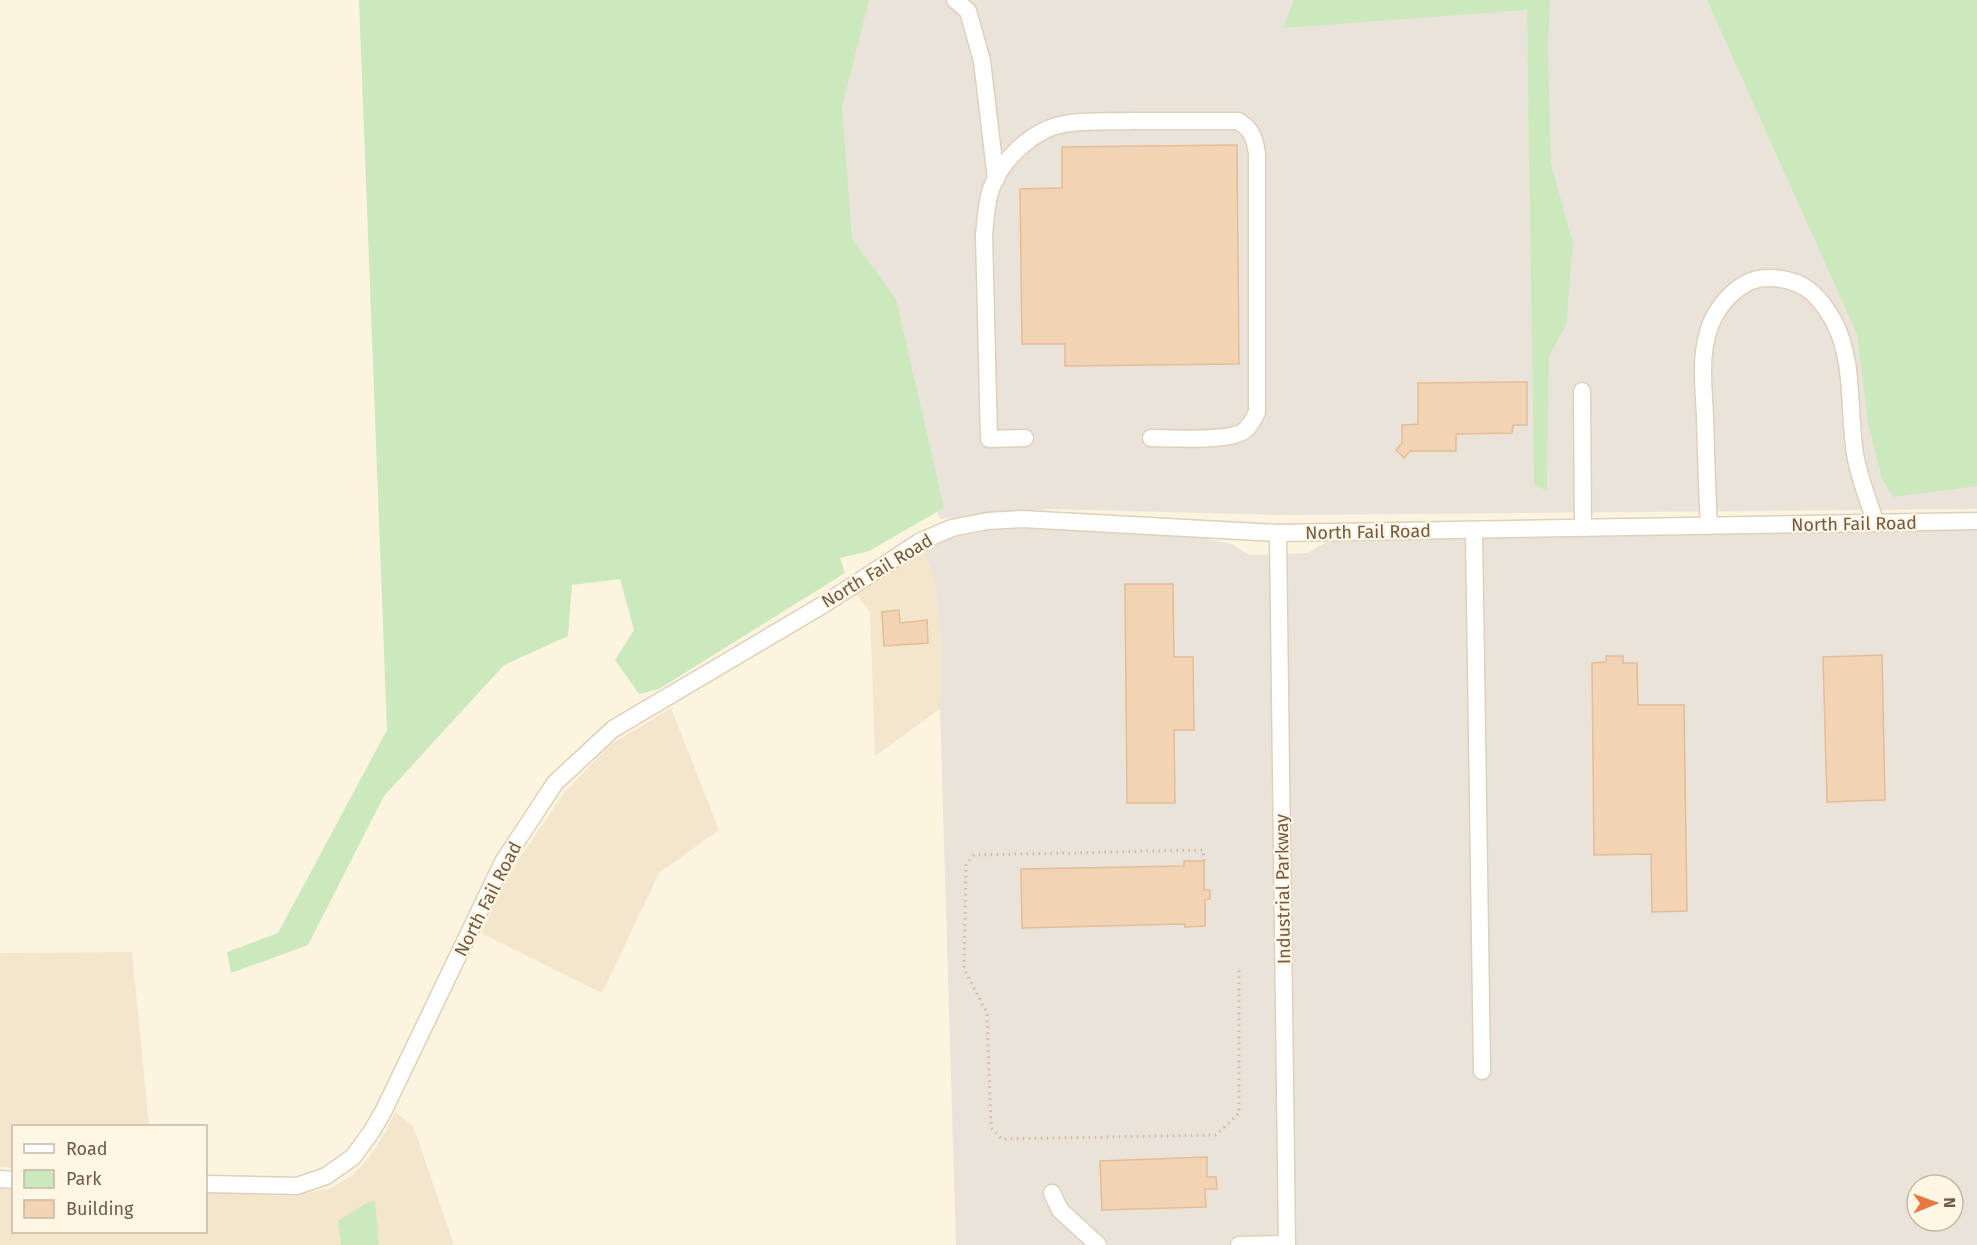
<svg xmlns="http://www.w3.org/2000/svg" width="1977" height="1245" font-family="'Fira Sans',sans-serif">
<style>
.residential{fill:#f4e6cd}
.industrial{fill:#eae3da;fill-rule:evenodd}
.green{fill:#cbe9bd}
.building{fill:#f2d4b5;stroke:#e5bc96;stroke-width:1.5}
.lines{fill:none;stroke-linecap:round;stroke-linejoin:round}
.minor-casing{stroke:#e0d0ba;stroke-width:19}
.path{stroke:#d6b799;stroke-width:3;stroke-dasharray:1.5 4.5;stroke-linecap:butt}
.minor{stroke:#fff;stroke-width:16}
.labels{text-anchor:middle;stroke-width:4.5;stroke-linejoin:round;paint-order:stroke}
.street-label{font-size:18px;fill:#725a46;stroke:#fff7e4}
</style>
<rect width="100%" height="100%" fill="#fcf4de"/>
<g class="residential">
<path d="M 923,549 L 935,581 L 941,638 L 940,709 L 875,756 L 870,612 L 855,592 Z"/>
<path d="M 671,708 L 719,830 L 659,873 L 602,993 L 481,933 L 508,875 L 564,793 L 610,745 Z"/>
<path d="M 132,952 L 149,1126 L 14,1126 L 13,1168 L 0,1167 L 0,953 Z"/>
<path d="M 395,1112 L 413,1126 L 454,1245 L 0,1245 L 0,1185 L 13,1186 L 14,1232 L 206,1232 L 206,1192 L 294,1196 L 331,1188 L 353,1175 L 369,1157 L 385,1133 Z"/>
</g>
<g class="industrial">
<path d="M 822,0 L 1905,0 L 1977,281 L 1977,509 L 1279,515 L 1049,509 L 940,519 L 829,231 Z"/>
<path d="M 1033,528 L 1194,536 L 1231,544 L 1250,555 L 1308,553 L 1323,544 L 1354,536 L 1395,538 L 1977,530 L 1977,1245 L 956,1245 L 940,709 L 941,638 L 935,581 L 923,549 L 949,539 L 990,530 ZM 1917,1185 L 1953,1185 L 1953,1221 L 1917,1221 Z"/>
</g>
<g class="green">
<path d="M 359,0 L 869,0 L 842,107 L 852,239 L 896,299 L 944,508 L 869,551 L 840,558 L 845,573 L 659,689 L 639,694 L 615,660 L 634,630 L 620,579 L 572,585 L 568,636 L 504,665 L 384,796 L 308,945 L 231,973 L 227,952 L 278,933 L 387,730 Z"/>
<path d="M 1294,0 L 1550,0 L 1548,47 L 1551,164 L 1573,243 L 1566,325 L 1549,356 L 1547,490 L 1534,486 L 1527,10 L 1283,28 Z"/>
<path d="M 1707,0 L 1977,0 L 1977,486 L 1893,497 L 1882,479 L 1868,423 L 1857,334 Z"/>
<path d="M 375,1201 L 379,1245 L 341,1245 L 338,1221 L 368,1202 Z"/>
</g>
<g class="building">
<path d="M 1237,145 L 1239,364 L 1065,366 L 1065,344 L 1022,344 L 1020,189 L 1062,188 L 1062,147 Z"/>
<path d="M 1527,382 L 1527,425 L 1513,425 L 1512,433 L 1456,434 L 1456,451 L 1410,451 L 1404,458 L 1396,450 L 1402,443 L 1402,425 L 1418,424 L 1418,383 Z"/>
<path d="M 1125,584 L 1173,584 L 1174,657 L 1193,657 L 1194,730 L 1174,730 L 1175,803 L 1127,803 Z"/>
<path d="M 899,610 L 900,623 L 927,620 L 928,643 L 884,646 L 882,612 Z"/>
<path d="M 1882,655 L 1885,800 L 1827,802 L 1823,657 Z"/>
<path d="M 1606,656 L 1623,656 L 1623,663 L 1637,663 L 1638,705 L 1684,705 L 1687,911 L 1652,912 L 1651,854 L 1594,855 L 1592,663 L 1606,662 Z"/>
<path d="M 1184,861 L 1204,861 L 1204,890 L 1210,890 L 1210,899 L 1205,900 L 1205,926 L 1185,927 L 1185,924 L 1022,928 L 1021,869 L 1184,866 Z"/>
<path d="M 1207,1157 L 1207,1177 L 1216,1177 L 1217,1189 L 1205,1189 L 1206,1207 L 1102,1210 L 1100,1161 Z"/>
</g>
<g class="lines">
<defs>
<g id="minor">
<path d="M 955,0 L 968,11 L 982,61 L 996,179"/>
<path d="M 1582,391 L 1583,528"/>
<path d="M 1025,438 L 989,439 L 984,234 C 986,219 986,203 991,189 C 1002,159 1032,130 1064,124 C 1086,120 1110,122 1133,121 C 1168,121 1203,121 1238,121 C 1252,129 1255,139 1257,154 L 1257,412 C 1254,419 1250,426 1244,431 C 1228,442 1172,438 1151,438"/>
<path d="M 1709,526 C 1707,490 1706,453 1705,417 C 1704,391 1700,362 1707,336 C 1713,309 1739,277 1769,278 C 1802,279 1817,292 1833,320 C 1855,360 1848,410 1855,454 C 1859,477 1868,501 1876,523"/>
<path d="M 1474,530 L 1482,1071"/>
<path d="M 1278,533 L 1287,1245"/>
<path d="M 0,1179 L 14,1180"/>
<path d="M 206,1184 L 297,1186 L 326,1176 L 353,1157 L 372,1131 L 384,1110 L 503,862 L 555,783 L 613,729 L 826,603 L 921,541 L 952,528 L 988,521 L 1022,519 L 1278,533 L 1977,521"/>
<path d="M 1052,1193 L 1060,1210 L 1098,1245"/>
<path d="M 1239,1245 L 1287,1244"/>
</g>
</defs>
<use href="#minor" class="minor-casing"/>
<path class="path" d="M 1204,861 L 1203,850 L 974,855 L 966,865 L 964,969 L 987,1013 L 991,1128 L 1002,1139 L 1216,1135 L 1239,1113 L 1239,966"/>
<use href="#minor" class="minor"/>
</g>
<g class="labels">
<g class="street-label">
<text transform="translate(1854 524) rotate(-1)" y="6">North Fail Road</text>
<text transform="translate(1368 532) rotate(-1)" y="6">North Fail Road</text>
<text transform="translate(877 571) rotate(-31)" y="6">North Fail Road</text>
<text transform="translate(1283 889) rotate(-91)" y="6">Industrial Parkway</text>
<text transform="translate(488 899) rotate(-63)" y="6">North Fail Road</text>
</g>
</g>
<rect x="12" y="1125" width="195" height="108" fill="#fff7e4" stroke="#c7b8a5" stroke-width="1.5"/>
<rect x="24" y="1144" width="30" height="9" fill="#ffffff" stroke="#c7b8a5" stroke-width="1.5"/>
<text x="66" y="1155" font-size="18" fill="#725a46">Road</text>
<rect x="24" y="1170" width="30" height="18" fill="#cbe9bd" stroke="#c7b8a5" stroke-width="1.5"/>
<text x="66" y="1185" font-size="18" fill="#725a46">Park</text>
<rect x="24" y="1200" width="30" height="18" fill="#f2d4b5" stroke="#c7b8a5" stroke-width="1.5"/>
<text x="66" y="1215" font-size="18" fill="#725a46">Building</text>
<g transform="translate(1935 1203) rotate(89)"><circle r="28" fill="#fff7e4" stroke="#c7b8a5" stroke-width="1.5"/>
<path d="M0-4.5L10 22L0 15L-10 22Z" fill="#e97740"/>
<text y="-9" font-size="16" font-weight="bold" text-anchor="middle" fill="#725a46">N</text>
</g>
</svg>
